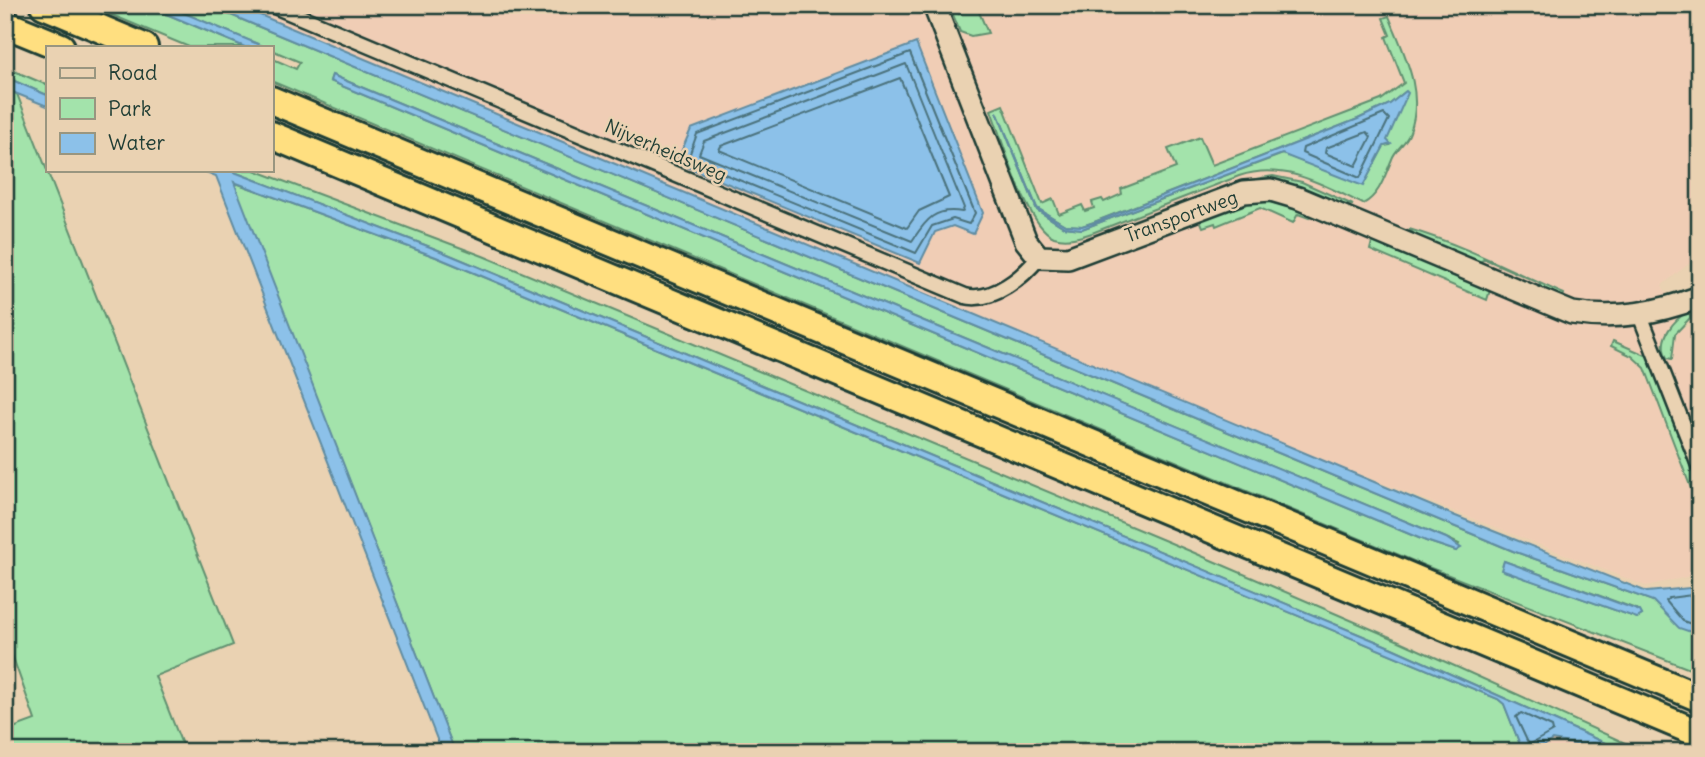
<svg xmlns="http://www.w3.org/2000/svg" width="1705" height="757" font-family="Delius,sans-serif">
<style>
.built{fill:#f0cdb5}
.green{fill:#a3e3ab;stroke:#619070;stroke-width:2;fill-rule:evenodd}
.water{fill:#8cc1e9;stroke:#608ca1;stroke-width:2}
.lines{fill:none;stroke-linecap:round;stroke-linejoin:round}
.shore{stroke:#4b727c;stroke-width:2}
.street-casing{stroke:#1f3d34;stroke-width:19}
.secondary-casing{stroke:#1f3d34;stroke-width:26}
.highway-casing{stroke:#1f3d34;stroke-width:32}
.street{stroke:#ead2b2;stroke-width:14}
.secondary{stroke:#ead2b2;stroke-width:21}
.highway{stroke:#ffdf80;stroke-width:26}
.labels{text-anchor:middle;stroke-width:5;stroke-linejoin:round;paint-order:stroke}
.street-label{font-size:19px;fill:#1f3d34;stroke:#ead2b2}
</style>
<rect width="100%" height="100%" fill="#ead2b2"/>
<filter id="ink" filterUnits="userSpaceOnUse"><feTurbulence type="fractalNoise" baseFrequency=".0143" numOctaves="2"/><feDisplacementMap in="SourceGraphic" scale="14" xChannelSelector="R" yChannelSelector="G"/><feConvolveMatrix kernelMatrix="1 2 1 2 8 2 1 2 1" color-interpolation-filters="sRGB"/></filter>
<g filter="url(#ink)">
<g class="built">
<path d="M 208,5 L 1700,5 L 1700,255 L 1662,285 L 1683,328 L 1700,323 L 1700,574 L 1646,586 L 978,326 Z"/>
<path d="M 1500,701 L 1606,752 L 1517,752 Z"/>
</g>
<g class="green">
<path d="M 88,5 L 145,5 L 245,47 L 189,47 Z"/>
<path d="M 165,5 L 207,5 L 1513,551 L 1653,601 L 1679,627 L 1700,635 L 1700,673 L 1423,565 L 271,81 L 271,58 L 296,69 L 300,62 ZM 332,75 L 1446,538 L 1459,544 L 1456,551 L 1426,541 L 330,81 ZM 1504,561 L 1639,610 L 1642,615 L 1637,618 L 1502,570 Z"/>
<path d="M 949,5 L 955,5 L 959,14 L 961,13 L 958,5 L 976,5 L 988,33 L 971,36 L 960,32 Z"/>
<path d="M 1389,16 C 1404,54 1425,92 1410,132 C 1406,144 1396,148 1392,159 C 1385,175 1380,195 1363,204 C 1323,185 1285,161 1239,176 L 1092,233 C 1080,237 1067,241 1054,237 C 1026,226 1002,139 991,110 L 1003,105 L 1042,204 L 1053,199 L 1059,214 L 1082,205 L 1085,211 L 1094,208 L 1092,202 L 1102,199 L 1104,202 L 1122,194 L 1121,189 L 1176,168 L 1168,149 L 1200,137 L 1212,165 L 1381,100 L 1404,83 L 1386,37 L 1390,35 L 1383,18 ZM 1406,91 L 1386,140 L 1390,145 L 1384,146 L 1363,185 L 1283,154 L 1082,229 L 1064,227 L 1037,210 L 997,112 L 1037,208 L 1065,225 L 1082,226 L 1094,222 L 1358,119 L 1390,104 Z"/>
<path d="M 5,67 L 47,85 L 47,95 L 5,77 Z"/>
<path d="M 5,89 L 17,94 L 233,645 L 155,676 L 185,752 L 5,752 L 5,731 L 35,720 L 5,635 Z"/>
<path d="M 229,170 L 254,170 L 483,256 L 1190,551 L 1397,640 L 1645,752 L 1625,752 L 1392,648 L 438,250 Z"/>
<path d="M 1273,176 L 1302,182 L 1353,205 L 1336,204 L 1297,188 L 1167,210 L 1238,182 Z"/>
<path d="M 233,182 L 436,257 L 1498,699 L 1504,704 L 1523,752 L 455,752 Z"/>
<path d="M 1261,200 L 1312,212 L 1309,218 L 1298,214 L 1293,223 L 1260,208 L 1216,226 L 1215,223 L 1203,227 L 1199,217 L 1232,205 Z"/>
<path d="M 1409,229 C 1464,245 1512,271 1564,294 L 1562,301 L 1544,294 L 1539,283 L 1485,259 L 1475,264 L 1421,241 Z"/>
<path d="M 1373,238 L 1490,290 L 1487,300 L 1370,250 Z"/>
<path d="M 1690,310 L 1690,318 L 1675,334 L 1672,359 L 1667,358 C 1656,338 1675,319 1690,310 Z"/>
<path d="M 1613,341 L 1648,356 L 1700,491 L 1700,512 L 1645,368 L 1632,356 L 1611,346 Z"/>
</g>
<g class="water">
<path d="M 145,5 L 165,5 L 265,47 L 245,47 Z"/>
<path d="M 207,5 L 236,5 L 1453,515 L 1647,592 L 1700,587 L 1700,635 L 1679,628 L 1653,601 L 1513,551 Z"/>
<path d="M 916,43 L 983,213 L 973,234 L 953,226 L 935,232 L 920,263 L 680,164 L 678,159 L 691,129 Z"/>
<path d="M 332,75 L 1446,538 L 1461,548 L 1456,551 L 1426,541 L 330,81 Z"/>
<path d="M 5,77 L 47,95 L 47,106 L 5,89 Z"/>
<path d="M 1406,91 L 1408,93 L 1387,140 L 1391,144 L 1384,146 L 1363,186 L 1282,154 L 1082,229 L 1064,227 L 1037,210 L 997,112 L 1037,208 L 1065,225 L 1082,226 L 1095,222 L 1358,119 L 1390,104 Z"/>
<path d="M 201,170 L 229,170 L 438,250 L 1392,648 L 1625,752 L 1613,752 L 1593,743 L 1580,745 L 1552,740 L 1536,752 L 1523,752 L 1504,704 L 1498,699 L 436,257 L 234,182 L 455,752 L 442,752 L 216,176 Z"/>
<path d="M 1504,561 L 1640,611 L 1642,615 L 1637,618 L 1501,570 Z"/>
</g>
<g class="lines">
<g class="shore">
<path d="M 910,53 L 975,213 L 969,224 L 953,219 L 932,226 L 916,253 L 688,159 L 697,134 Z"/>
<path d="M 906,64 L 964,208 L 962,212 C 933,207 925,222 912,241 L 699,154 L 704,141 Z"/>
<path d="M 900,78 L 949,197 L 919,211 L 907,228 L 719,150 L 721,146 Z"/>
<path d="M 1384,114 L 1389,119 L 1360,178 L 1302,153 L 1303,148 Z"/>
<path d="M 1367,132 L 1371,137 L 1356,166 L 1325,153 L 1326,148 Z"/>
<path d="M 1700,594 L 1669,598 L 1666,601 L 1683,621 L 1700,627"/>
<path d="M 1521,713 L 1552,727 L 1553,731 L 1529,745 L 1516,717 Z"/>
</g>
<defs>
<g id="street">
<path d="M 272,5 L 965,296 C 993,303 1024,276 1039,257"/>
<path d="M 1640,315 L 1700,468"/>
</g>
<path id="secondary" d="M 934,5 L 1026,241 L 1039,257 L 1068,258 L 1244,192 L 1271,190 L 1298,198 L 1572,313 C 1617,320 1657,313 1700,297"/>
<g id="highway">
<path d="M 44,5 L 144,47"/>
<path d="M 5,24 L 61,47"/>
<path d="M 271,100 L 1700,698"/>
<path d="M 271,135 L 1700,734"/>
</g>
</defs>
<use href="#street" class="street-casing"/>
<use href="#secondary" class="secondary-casing"/>
<use href="#highway" class="highway-casing"/>
<use href="#street" class="street"/>
<use href="#secondary" class="secondary"/>
<use href="#highway" class="highway"/>
</g>
</g>
<g class="labels">
<g class="street-label">
<text transform="translate(666 150) rotate(23)" y="7">Nijverheidsweg</text>
<text transform="translate(1181 216) rotate(-20)" y="7">Transportweg</text>
</g>
</g>
<rect width="1705" height="757" fill="none" stroke="#ead2b2" stroke-width="28"/>
<rect x="14" y="14" width="1677" height="729" fill="none" stroke="#1f3d34" stroke-width="2.5" filter="url(#ink)"/>
<rect x="46" y="46" width="228" height="126" fill="#ead2b2" stroke="#999680" stroke-width="2"/>
<rect x="60" y="68" width="35" height="10" fill="#ead2b2" stroke="#999680" stroke-width="2"/>
<text x="108" y="80" font-size="21" fill="#1f3d34">Road</text>
<rect x="60" y="98" width="35" height="21" fill="#a3e3ab" stroke="#999680" stroke-width="2"/>
<text x="108" y="116" font-size="21" fill="#1f3d34">Park</text>
<rect x="60" y="133" width="35" height="21" fill="#8cc1e9" stroke="#999680" stroke-width="2"/>
<text x="108" y="150" font-size="21" fill="#1f3d34">Water</text>
</svg>
